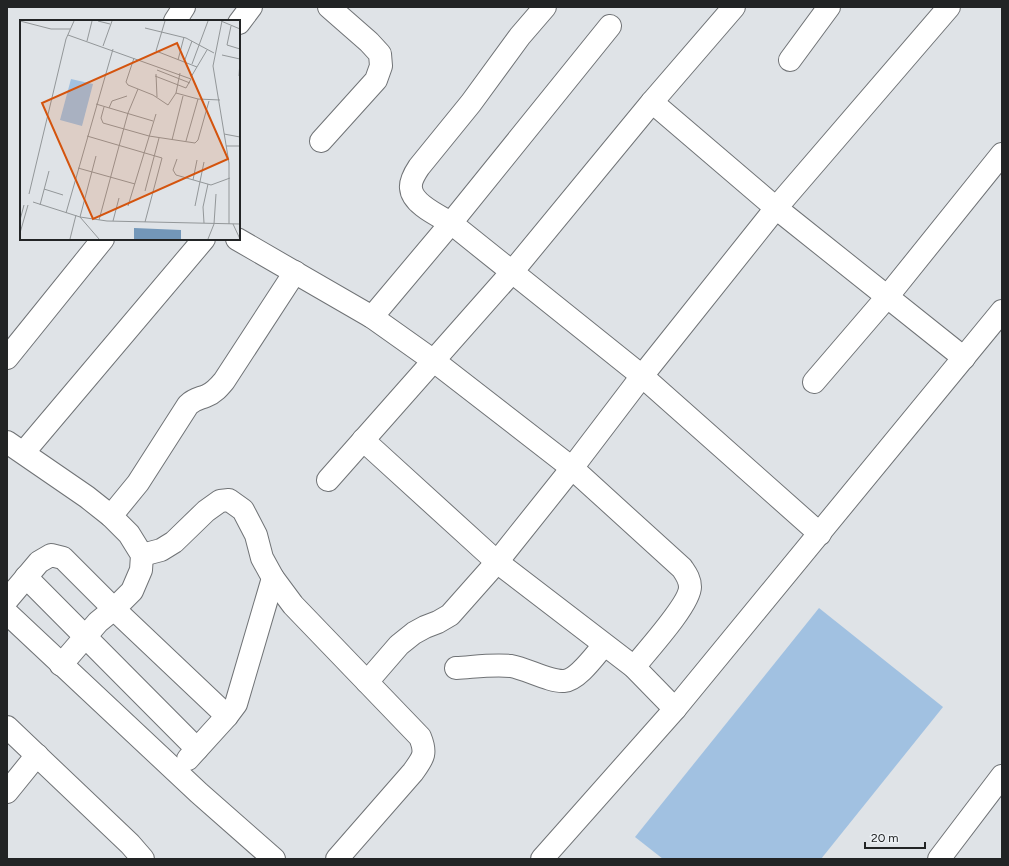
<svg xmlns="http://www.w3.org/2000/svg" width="1009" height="866" font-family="Figtree,sans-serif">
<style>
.green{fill:#a1c1e1}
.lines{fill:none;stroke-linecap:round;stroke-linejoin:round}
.minor-casing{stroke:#707376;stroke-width:24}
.minor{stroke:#fff;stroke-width:22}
.inset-road{fill:none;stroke:#939799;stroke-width:1}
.view{fill:#d4540e;fill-opacity:0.15;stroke:#d4540e;stroke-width:2}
.inset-edge{fill:none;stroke:#222425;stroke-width:2}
</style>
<rect width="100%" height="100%" fill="#dfe3e7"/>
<path class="green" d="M 819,608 L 943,707 L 821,859 L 663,859 L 635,837 Z"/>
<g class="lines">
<defs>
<g id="minor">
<path d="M 545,7 L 520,36 L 471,103 L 419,167 C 415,173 410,181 411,188 C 412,204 439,216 451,223 L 642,376 L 820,534"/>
<path d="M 175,21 L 184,7"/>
<path d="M 239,23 L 251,7"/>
<path d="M 790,60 L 829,7"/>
<path d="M 652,102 L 776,208 L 964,358"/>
<path d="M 321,141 L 376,80 L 381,66 L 380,54 L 369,42 L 329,7"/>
<path d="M 237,239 L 372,317 L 434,361 L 572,468 L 682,568 C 686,574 690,579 690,587 C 690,604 646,652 634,667"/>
<path d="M 372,317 L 451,223 L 610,26"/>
<path d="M 7,358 L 103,239"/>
<path d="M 814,382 L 887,297 L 1002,154"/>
<path d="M 363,440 L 497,562 L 634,667 L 675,709"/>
<path d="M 7,442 L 87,497 L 111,516 L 129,534 L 142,555 L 141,570 L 132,591 L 114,609 L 98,622 L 61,665"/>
<path d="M 24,452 L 204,239"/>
<path d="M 328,480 L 512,272 L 652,102 L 734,7"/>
<path d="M 111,516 L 138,483 L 188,405 C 194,399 198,399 206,396 C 214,393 219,387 224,381 L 295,272"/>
<path d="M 142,555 L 161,550 L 174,542 L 206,511 L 220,501 L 229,500 L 243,510 L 256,535 L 262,558 L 273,578 L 293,605 L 420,737 C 427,754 423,758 413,772 L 337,859"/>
<path d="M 26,577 L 197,749"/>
<path d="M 7,600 L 39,562 L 51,555 L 63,558 L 114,609 L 227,716"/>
<path d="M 7,613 L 199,793 L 274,859"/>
<path d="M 456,668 C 474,667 493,664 511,666 C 527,669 550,682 564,681 C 578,680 596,654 604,645"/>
<path d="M 367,682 L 399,645 L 414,633 L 425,627 L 438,622 L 450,615 L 497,562 L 572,468 L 642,376 L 776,208 L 949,7"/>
<path d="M 7,727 L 130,844 L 143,859"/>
<path d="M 188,759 L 227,716 L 236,704 L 273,578"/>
<path d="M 7,792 L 37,755"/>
<path d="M 542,859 L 675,709 L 1002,311"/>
<path d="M 939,859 L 1002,776"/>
</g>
</defs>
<use href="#minor" class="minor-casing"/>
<use href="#minor" class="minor"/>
</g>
<g transform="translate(20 20)">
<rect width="220" height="220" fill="#dfe3e7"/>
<path d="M 51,59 L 73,64 L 62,106 L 40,100 Z" fill="#a1c1e1"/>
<path d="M 114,208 L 161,210 L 161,219 L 114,219 Z" fill="#7397b9"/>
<path class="inset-road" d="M 0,1 L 31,9 L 50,9M 78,1 L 90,4M 145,1 L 136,31 L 177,47M 201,1 L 220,9M 202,1 L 193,46 L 209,143 L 209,204M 211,6 L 207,25 L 220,29M 125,8 L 166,18 L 194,33M 48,15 L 171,59 L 166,68 L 135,56M 67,21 L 72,1M 83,26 L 92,1M 202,35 L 220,39M 114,38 L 106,62 L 108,65 L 133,75 L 148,85 L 156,73M 158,40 L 164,17M 164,42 L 172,21M 172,44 L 188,1M 137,50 L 170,63M 160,53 L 156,73 L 178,79 L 200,80M 136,54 L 137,77M 219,56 L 220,41M 171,57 L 187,30M 76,84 L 133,101M 84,87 L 81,98 L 83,103 L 129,116 L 175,123 L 178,120 L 189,81M 89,88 L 92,81 L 107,76M 204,114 L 220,117M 67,116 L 142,138 L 125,202M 152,120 L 163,76M 166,121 L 178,79M 206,126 L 220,126M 76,136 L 60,197 L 79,219M 157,139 L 153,150 L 156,155 L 191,165 L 210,158M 58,148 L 115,164M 173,160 L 177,140M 24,169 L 43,175M 125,171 L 139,118M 9,174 L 46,19 L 54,1M 13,182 L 60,197 L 87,201 L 220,204M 20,185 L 29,151M 108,186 L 136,94M 175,186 L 184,142M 46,193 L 93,29M 0,200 L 4,185M 79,200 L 108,93 L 118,69M 93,201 L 99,178M 184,203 L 183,187 L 188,164M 213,204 L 220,219M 0,213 L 8,185M 50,219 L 56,195M 188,219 L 194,204 L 196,174"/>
<path class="view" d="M 157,23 L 208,139 L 73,199 L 22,83 Z"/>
<rect width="220" height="220" class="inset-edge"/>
</g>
<rect width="1009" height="866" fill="none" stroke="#222425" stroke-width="16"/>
<path d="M865 842v6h60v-6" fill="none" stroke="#222425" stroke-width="2"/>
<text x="871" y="842" font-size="12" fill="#222425" stroke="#ecf0f4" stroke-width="3" paint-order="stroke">20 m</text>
</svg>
